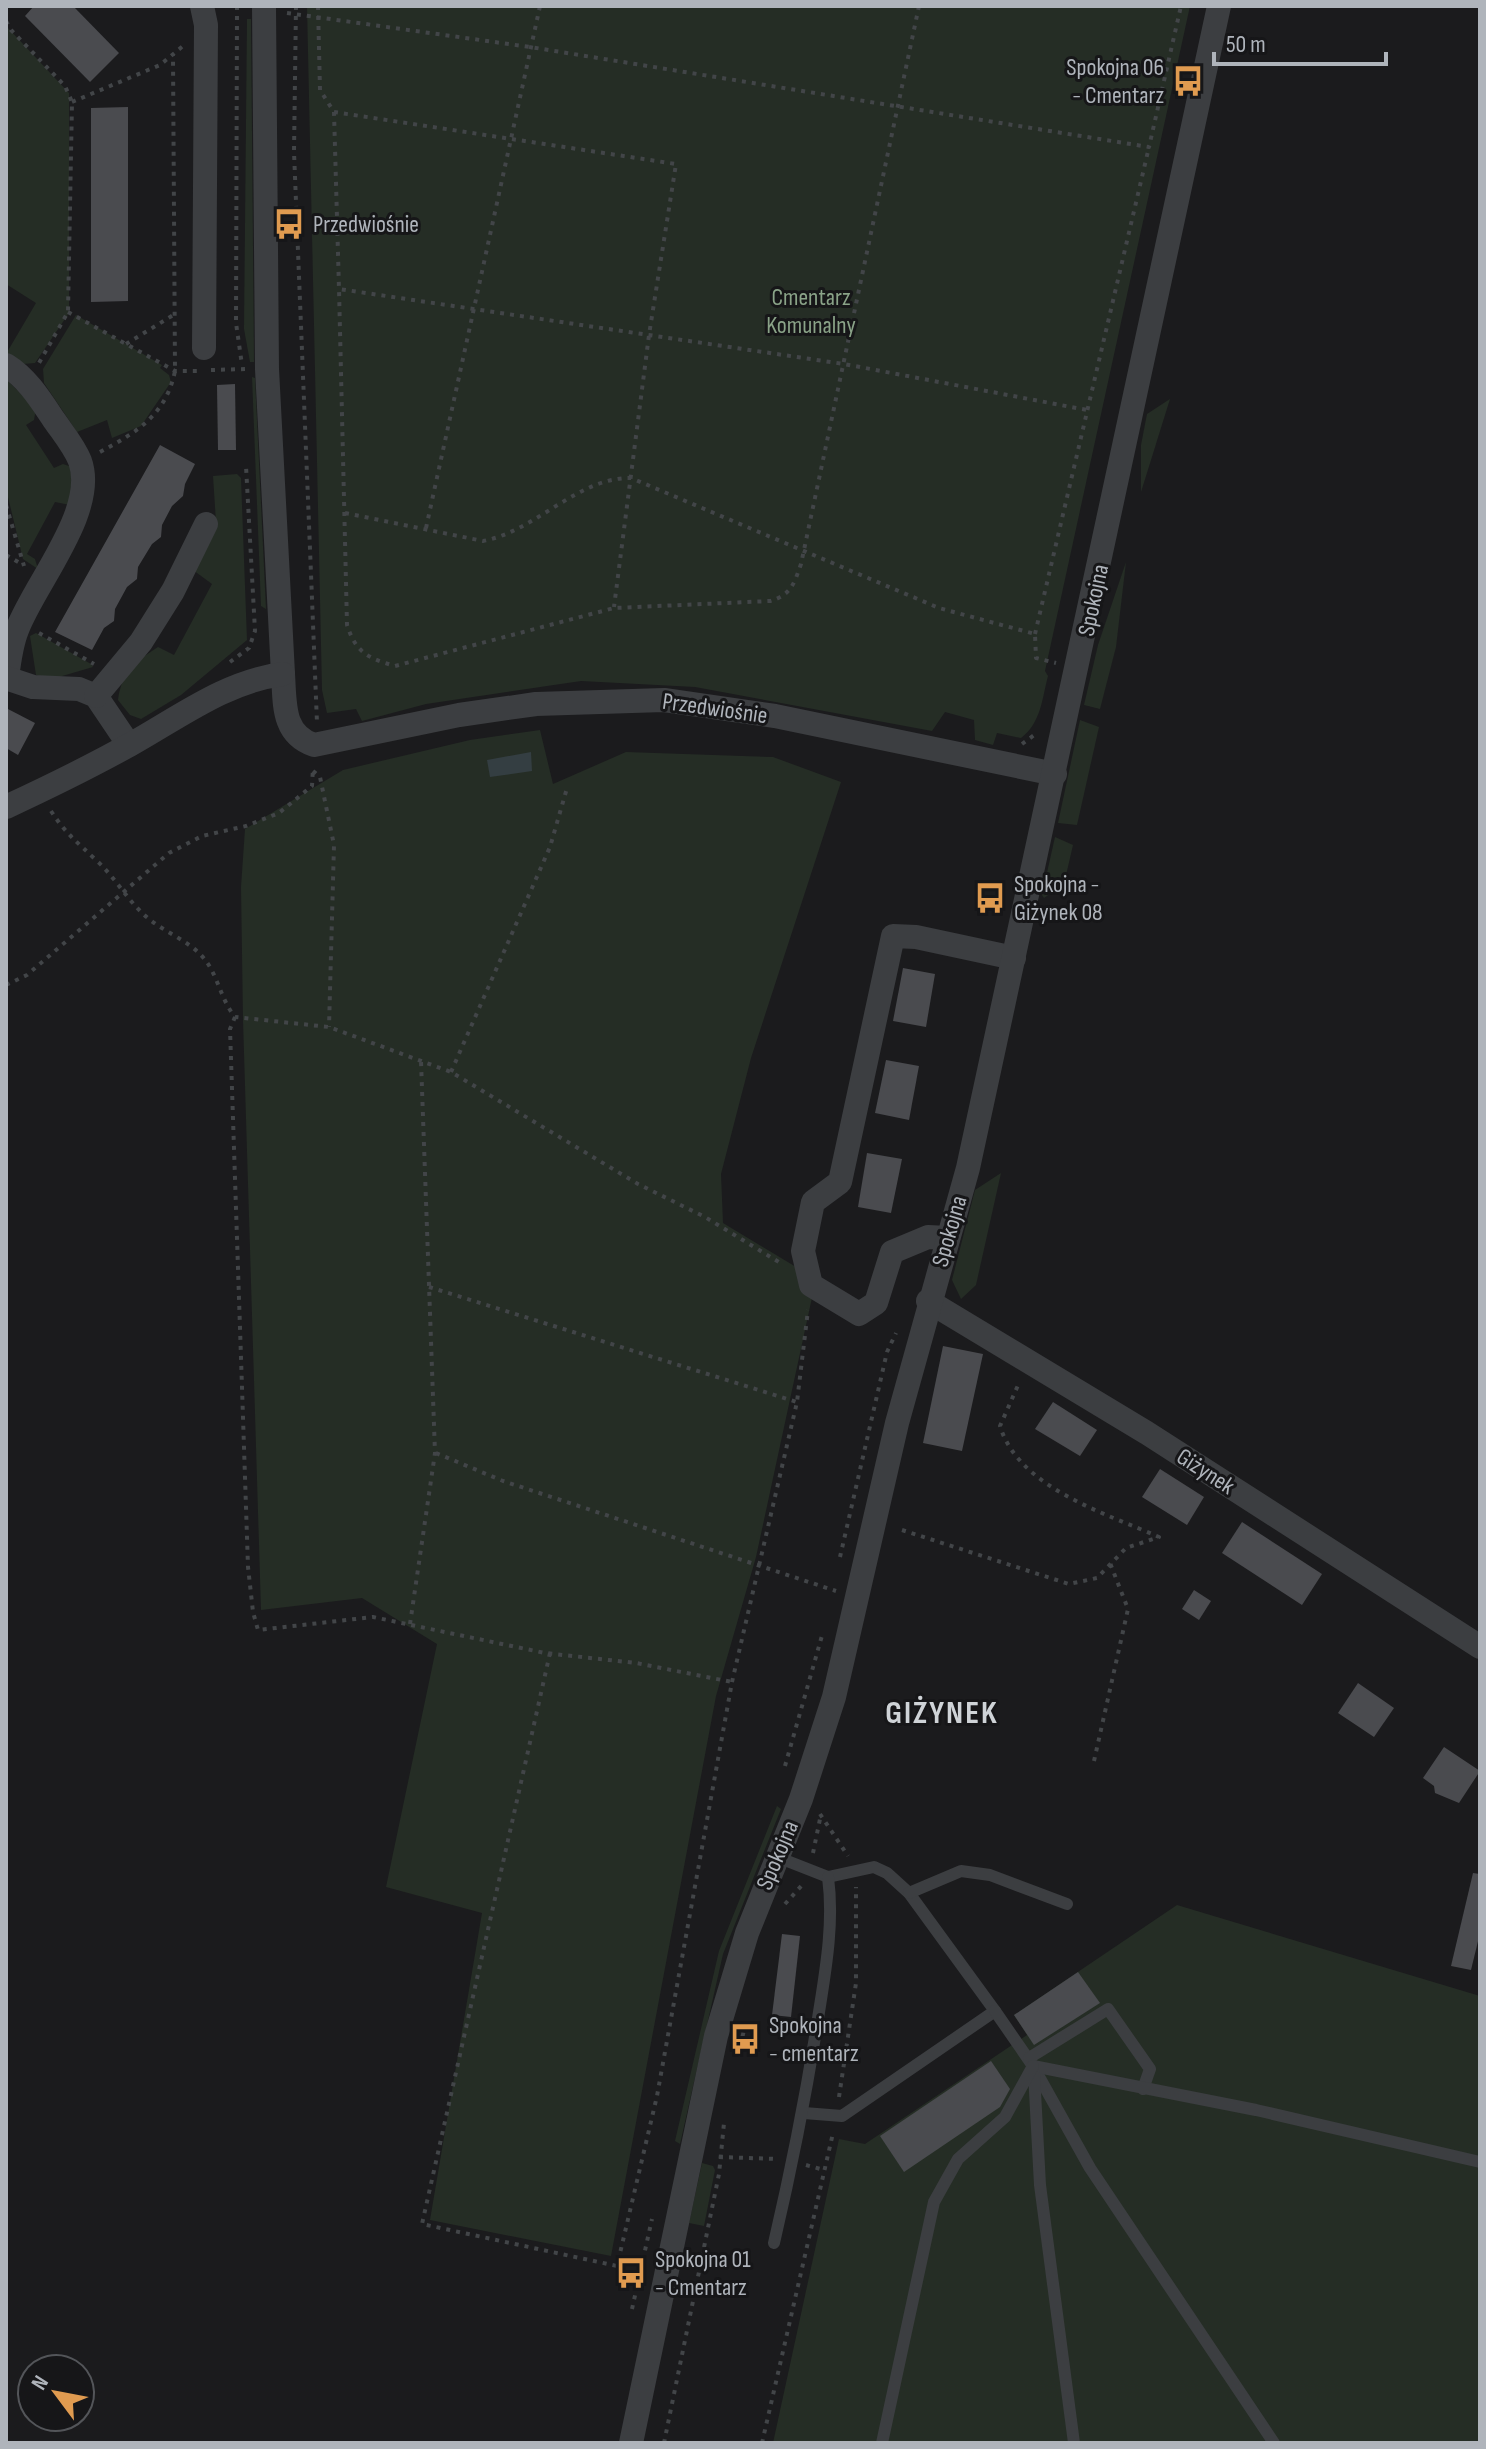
<svg xmlns="http://www.w3.org/2000/svg" width="1486" height="2449" font-family="'Sofia Sans Condensed',sans-serif">
<style>
.green{fill:#252d25}
.water{fill:#343e42}
.building{fill:#4a4b4f}
.lines{fill:none;stroke-linecap:round;stroke-linejoin:round}
.path{stroke:#424548;stroke-width:4;stroke-dasharray:4 6;stroke-linecap:butt}
.service{stroke:#3c3e41;stroke-width:12}
.minor{stroke:#3c3e41;stroke-width:24}
.tertiary{stroke:#3c3e41;stroke-width:24}
.labels{text-anchor:middle;stroke-width:6;stroke-linejoin:round;paint-order:stroke}
.poi-label{font-size:24px;fill:#afb4bb;stroke:#161618;text-anchor:start}
.park-label{font-size:24px;fill:#8aa388;stroke:#161618}
.street-label{font-size:24px;fill:#afb4bb;stroke:#161618}
.district-label{font-size:32px;font-weight:bold;letter-spacing:2px;fill:#cfd3d7;stroke:#161618}
</style>
<rect width="100%" height="100%" fill="#1b1b1d"/>
<g class="green">
<path d="M 307,6 L 1190,6 L 1045,671 L 1048,676 C 1042,699 1041,723 1021,738 L 997,733 L 993,745 L 975,740 L 974,720 L 945,712 L 932,731 L 695,687 L 581,681 L 426,704 L 362,721 L 356,709 L 327,713 L 322,690 Z"/>
<path d="M 6,16 L 8,28 L 69,93 L 69,313 L 35,363 L 23,364 L 6,354 L 36,303 L 6,284 Z"/>
<path d="M 247,19 L 251,19 L 254,362 L 250,362 L 244,329 Z"/>
<path d="M 76,315 L 162,365 L 160,368 L 169,375 L 171,382 L 141,426 L 112,438 L 107,420 L 77,432 L 44,383 L 43,369 Z"/>
<path d="M 252,377 L 255,378 L 266,609 L 261,606 Z"/>
<path d="M 6,379 L 36,409 L 34,420 L 26,425 L 54,468 L 63,464 L 72,467 L 70,505 L 55,502 L 27,554 L 35,559 L 38,569 L 23,559 L 6,489 Z"/>
<path d="M 1170,399 L 1141,492 L 1141,445 L 1147,414 Z"/>
<path d="M 237,474 L 241,478 L 247,640 L 181,695 L 141,719 L 130,715 L 118,700 C 122,671 135,662 158,647 L 174,655 L 212,584 L 193,570 L 216,522 L 213,476 Z"/>
<path d="M 1126,562 L 1116,647 L 1100,709 L 1084,705 L 1098,645 Z"/>
<path d="M 36,633 L 91,664 L 93,667 L 52,679 L 36,675 L 30,636 Z"/>
<path d="M 1080,720 L 1099,727 L 1077,825 L 1058,823 Z"/>
<path d="M 540,730 L 553,784 L 626,752 L 773,757 L 841,782 L 751,1058 L 721,1174 L 723,1223 L 816,1279 L 756,1557 L 716,1696 L 611,2256 L 430,2220 L 482,1913 L 386,1887 L 437,1644 L 362,1598 L 261,1610 L 243,1020 L 241,887 L 245,829 L 343,770 L 470,740 Z"/>
<path d="M 1055,837 L 1073,845 L 1064,884 L 1044,898 L 1042,895 Z"/>
<path d="M 1001,1173 L 976,1285 L 961,1299 L 952,1280 L 975,1190 Z"/>
<path d="M 777,1806 L 781,1809 L 723,1954 L 680,2144 L 675,2141 L 719,1951 Z"/>
<path d="M 1177,1905 L 1480,1996 L 1480,2443 L 773,2443 L 839,2139 L 865,2144 L 1027,2035 L 1014,2015 Z"/>
<path d="M 702,2163 L 713,2166 L 715,2170 L 704,2226 L 689,2223 Z"/>
</g>
<path class="water" d="M 531,752 L 532,771 L 490,777 L 487,760 Z"/>
<g class="building">
<path d="M 34,6 L 73,6 L 119,53 L 90,82 L 25,16 Z"/>
<path d="M 128,107 L 128,301 L 91,302 L 91,108 Z"/>
<path d="M 235,384 L 236,450 L 218,450 L 217,385 Z"/>
<path d="M 160,445 L 195,464 L 185,484 L 183,496 L 172,506 L 162,525 L 161,537 L 152,544 L 138,567 L 137,579 L 127,587 L 115,609 L 114,621 L 104,628 L 92,650 L 55,632 Z"/>
<path d="M 6,708 L 35,723 L 18,755 L 6,748 Z"/>
<path d="M 903,968 L 935,974 L 926,1027 L 893,1021 Z"/>
<path d="M 886,1060 L 919,1066 L 909,1120 L 875,1113 Z"/>
<path d="M 867,1153 L 902,1159 L 891,1213 L 858,1207 Z"/>
<path d="M 943,1346 L 983,1354 L 962,1451 L 923,1443 Z"/>
<path d="M 1053,1402 L 1097,1430 L 1080,1456 L 1035,1429 Z"/>
<path d="M 1160,1469 L 1204,1497 L 1187,1525 L 1142,1497 Z"/>
<path d="M 1242,1522 L 1322,1574 L 1302,1605 L 1222,1553 Z"/>
<path d="M 1194,1590 L 1211,1601 L 1199,1620 L 1182,1609 Z"/>
<path d="M 1358,1683 L 1394,1708 L 1374,1737 L 1338,1713 Z"/>
<path d="M 1444,1747 L 1480,1771 L 1459,1803 L 1435,1793 L 1434,1786 L 1423,1778 Z"/>
<path d="M 1473,1873 L 1480,1874 L 1480,1933 L 1471,1970 L 1451,1966 Z"/>
<path d="M 782,1934 L 800,1936 L 791,2017 L 772,2015 Z"/>
<path d="M 1078,1972 L 1100,2003 L 1034,2045 L 1014,2015 Z"/>
<path d="M 991,2061 L 1010,2089 L 1000,2107 L 904,2172 L 880,2136 Z"/>
</g>
<g class="lines">
<g class="path">
<path d="M 237,6 L 236,323 L 242,365"/>
<path d="M 296,6 L 294,152 L 317,723"/>
<path d="M 318,6 L 320,90 L 334,112 L 339,289"/>
<path d="M 919,6 L 801,564 C 794,584 791,595 770,601 L 614,608 L 395,666 C 368,658 356,653 347,625 L 339,289 L 844,364 L 1087,410"/>
<path d="M 287,13 L 530,47 L 1149,147 L 1181,6"/>
<path d="M 6,21 L 11,30 L 65,86 L 72,102 L 68,312 L 39,363"/>
<path d="M 72,102 L 160,65 L 183,46"/>
<path d="M 334,112 L 676,164 L 649,335 L 614,607"/>
<path d="M 68,312 L 175,371 L 198,371"/>
<path d="M 126,344 L 175,314"/>
<path d="M 211,370 L 246,369"/>
<path d="M 100,452 C 137,432 166,415 175,371 L 173,55"/>
<path d="M 6,505 L 24,566"/>
<path d="M 345,513 L 483,541 C 536,531 578,477 631,478 L 939,608 L 1035,634 L 1036,658 L 1056,663"/>
<path d="M 426,528 L 540,6"/>
<path d="M 6,555 L 20,563"/>
<path d="M 39,633 L 94,664"/>
<path d="M 1035,634 L 1149,147"/>
<path d="M 230,662 L 249,648 L 255,631 L 246,466"/>
<path d="M 1022,744 L 1037,733"/>
<path d="M 313,771 L 320,777 L 334,845 L 329,1027"/>
<path d="M 51,811 C 66,834 77,842 96,860 C 116,878 128,902 149,919 C 165,932 186,940 200,954 C 218,972 219,997 235,1017 L 329,1027 L 451,1072 L 638,1184 L 705,1217 L 782,1264"/>
<path d="M 6,985 L 27,975 L 169,853 L 202,836 L 246,826 L 279,813 L 312,786 L 313,767"/>
<path d="M 235,1017 L 230,1029 L 248,1567 L 253,1612 L 258,1630 L 373,1617 L 545,1653 L 636,1663 L 732,1682"/>
<path d="M 451,1072 L 550,847 L 567,788"/>
<path d="M 429,1287 L 797,1402"/>
<path d="M 436,1453 L 503,1481 L 836,1591"/>
<path d="M 902,1530 L 1069,1584 L 1097,1578 L 1126,1548 L 1159,1537 C 1105,1513 1019,1488 1000,1426 L 1019,1383"/>
<path d="M 840,1557 L 887,1352 L 896,1333"/>
<path d="M 410,1624 L 435,1453 L 421,1061"/>
<path d="M 550,1653 L 422,2224 L 617,2266 L 657,2096 L 732,1682 L 797,1402 L 808,1310"/>
<path d="M 1094,1761 L 1128,1609 L 1110,1563"/>
<path d="M 785,1766 L 823,1632"/>
<path d="M 820,1814 L 848,1856"/>
<path d="M 813,1853 L 820,1819"/>
<path d="M 785,1904 L 803,1884"/>
<path d="M 738,2056 L 744,2030"/>
<path d="M 839,2097 L 856,1983 L 856,1887"/>
<path d="M 719,2157 L 778,2159"/>
<path d="M 806,2165 L 824,2170"/>
<path d="M 632,2309 L 652,2219"/>
<path d="M 664,2443 L 719,2174 L 724,2123"/>
<path d="M 762,2443 L 833,2133"/>
</g>
<g class="service">
<path d="M 777,1857 L 828,1877 L 874,1867 L 887,1873 L 909,1893 L 995,2011 L 842,2116 L 804,2113"/>
<path d="M 909,1893 L 961,1871 L 990,1875 L 1067,1904"/>
<path d="M 995,2011 L 1033,2066 L 1090,2168 L 1274,2443"/>
<path d="M 1029,2058 L 1108,2009 L 1150,2069 L 1143,2089"/>
<path d="M 1033,2066 L 1256,2110 L 1480,2162"/>
<path d="M 1034,2073 L 1040,2185 L 1074,2443"/>
<path d="M 774,2243 C 792,2166 807,2090 819,2012 C 826,1968 834,1922 828,1877"/>
<path d="M 882,2443 L 934,2202 L 958,2159 L 1005,2117 L 1033,2066"/>
</g>
<g class="minor">
<path d="M 202,6 L 206,25 L 204,348"/>
<path d="M 264,6 L 267,369 L 283,674 C 285,704 282,734 314,745 L 459,715 L 536,704 L 664,700 L 775,716 L 1055,774"/>
<path d="M 6,365 C 27,378 40,399 54,420 C 63,433 74,446 80,461 C 98,511 34,584 17,630 C 11,645 9,662 7,678"/>
<path d="M 6,678 L 33,687 L 79,689 L 96,696 L 129,745"/>
<path d="M 96,696 L 141,642 L 173,591 L 206,524"/>
<path d="M 6,807 C 49,787 92,766 133,743 C 181,716 227,681 283,674"/>
<path d="M 948,1238 L 928,1237 L 892,1252 L 876,1303 L 859,1314 L 811,1285 L 803,1251 L 813,1202 L 840,1182 L 893,936 L 916,937 L 1014,958"/>
<path d="M 928,1301 L 1147,1433 L 1480,1647"/>
</g>
<path class="tertiary" d="M 631,2443 L 716,2036 L 747,1933 L 801,1799 L 834,1697 L 897,1423 L 968,1168 L 1219,6"/>
</g>
<defs>
<symbol id="bus-bare" viewBox="-9 -9 18 18"><path d="M-5-6H5V4H4V6H2V4H-2V6H-4V4H-5ZM-3.5-4V0h7V-4ZM-3.5 1.2v1.5H-2V1.2ZM2 1.2v1.5H3.5V1.2Z" fill="#e09b50" stroke="#161618" stroke-width="2.5" paint-order="stroke"/></symbol>
</defs>
<g fill-rule="evenodd">
<use href="#bus-bare" x="1166" y="59" width="44" height="44"/>
<use href="#bus-bare" x="267" y="202" width="44" height="44"/>
<use href="#bus-bare" x="968" y="876" width="44" height="44"/>
<use href="#bus-bare" x="723" y="2017" width="44" height="44"/>
<use href="#bus-bare" x="609" y="2251" width="44" height="44"/>
</g>
<g class="labels">
<g class="poi-label">
<text x="1164" y="75" text-anchor="end">Spokojna 06<tspan x="1164" dy="28">- Cmentarz</tspan></text>
<text x="313" y="232">Przedwiośnie</text>
<text x="1014" y="892">Spokojna -<tspan x="1014" dy="28">Giżynek 08</tspan></text>
<text x="769" y="2033">Spokojna<tspan x="769" dy="28">- cmentarz</tspan></text>
<text x="655" y="2267">Spokojna 01<tspan x="655" dy="28">- Cmentarz</tspan></text>
</g>
<g class="park-label">
<text x="811" y="305">Cmentarz<tspan x="811" dy="28">Komunalny</tspan></text>
</g>
<g class="street-label">
<text transform="translate(1093 600) rotate(-78)" y="8">Spokojna</text>
<text transform="translate(715 708) rotate(8)" y="8">Przedwiośnie</text>
<text transform="translate(949 1231) rotate(-74)" y="8">Spokojna</text>
<text transform="translate(1206 1471) rotate(33)" y="8">Giżynek</text>
<text transform="translate(777 1855) rotate(-67)" y="8">Spokojna</text>
</g>
<g class="district-label">
<text x="942" y="1723">GIŻYNEK</text>
</g>
</g>
<rect width="1486" height="2449" fill="none" stroke="#afb4bb" stroke-width="16"/>
<g transform="translate(56 2393) rotate(302)"><circle r="38" fill="#161618" stroke="#535559" stroke-width="2"/>
<path d="M0-6L14 30L0 20L-14 30Z" fill="#e09b50"/>
<text y="-12" font-size="22" font-weight="bold" text-anchor="middle" fill="#afb4bb">N</text>
</g>
<path d="M1214 52v12h172v-12" fill="none" stroke="#afb4bb" stroke-width="4"/>
<text x="1226" y="52" font-size="24" fill="#afb4bb" stroke="#161618" stroke-width="6" paint-order="stroke">50 m</text>
</svg>
